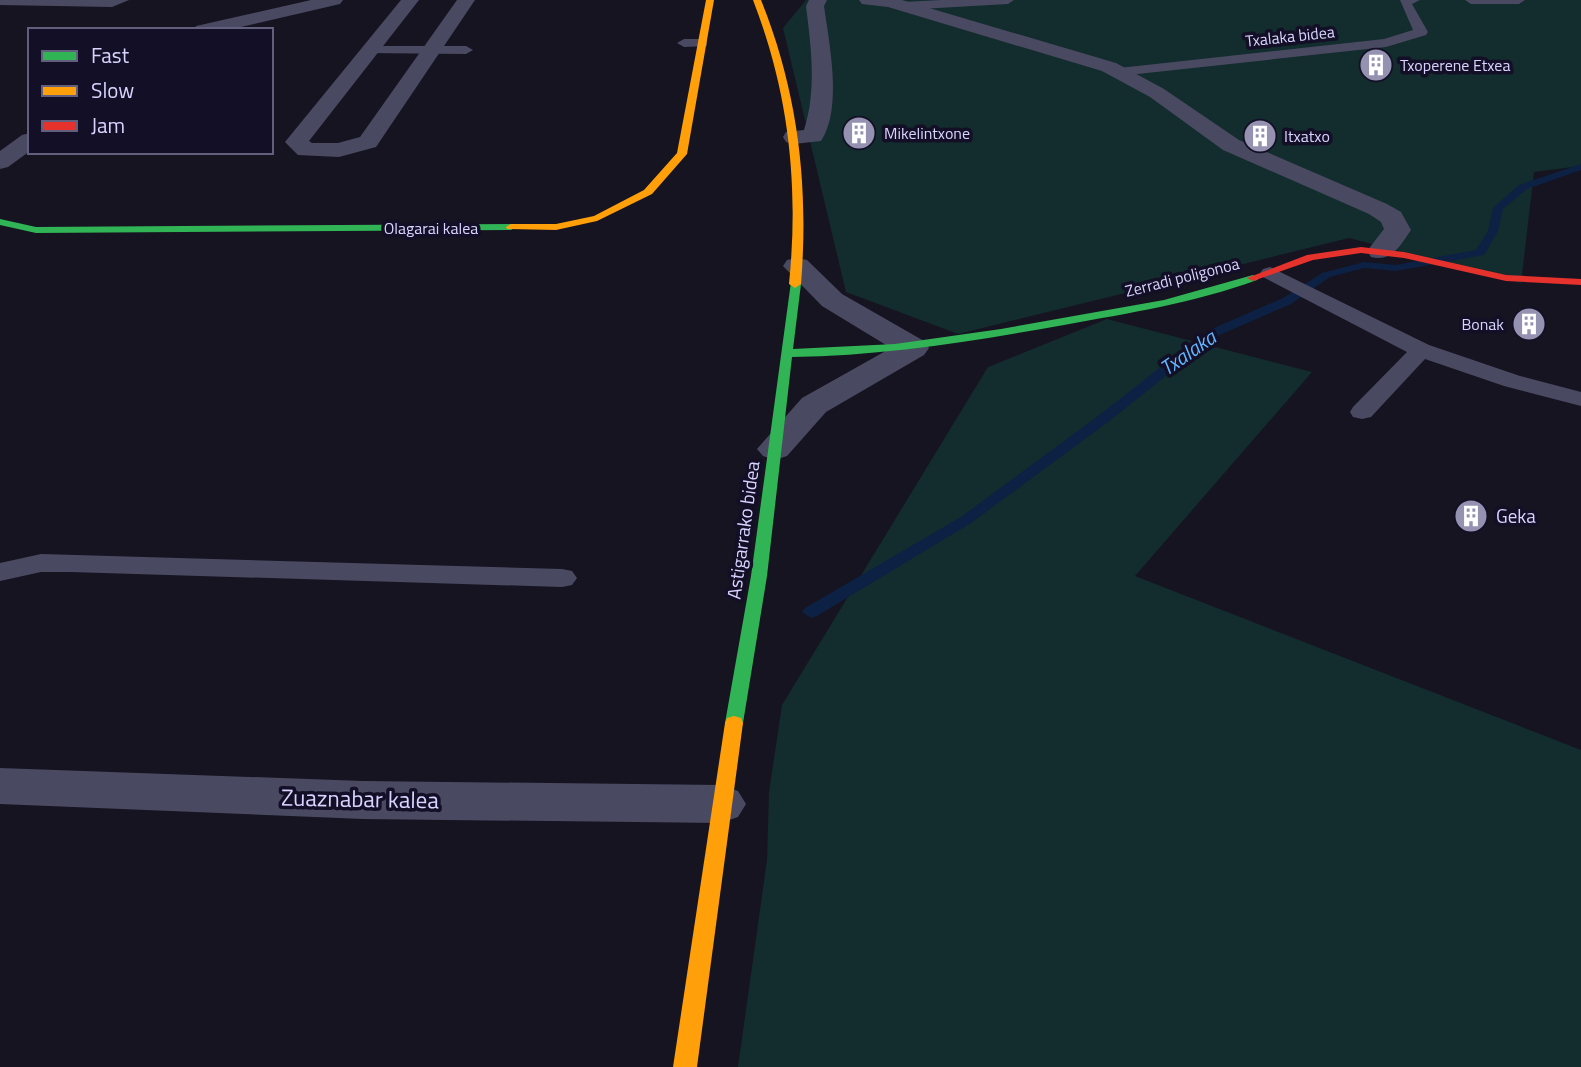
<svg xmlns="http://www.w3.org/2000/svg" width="1581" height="1067" font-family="'Titillium Web',sans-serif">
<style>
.green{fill:#132c2d}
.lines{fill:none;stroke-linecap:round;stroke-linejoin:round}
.stream{fill:#0d2144;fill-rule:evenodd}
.lane{fill:#4a4962;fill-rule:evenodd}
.street{fill:#4a4962;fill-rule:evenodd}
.fast{fill:#30b455;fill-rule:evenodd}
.slow{fill:#ff9f0a;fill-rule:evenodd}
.jam{fill:#e5322d;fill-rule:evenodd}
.labels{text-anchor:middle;stroke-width:7;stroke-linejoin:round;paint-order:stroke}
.far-street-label{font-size:16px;fill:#d9d4ff;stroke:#130f26}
.far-poi-label{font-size:16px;fill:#d9d4ff;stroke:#130f26;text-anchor:start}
.poi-label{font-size:19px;fill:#d9d4ff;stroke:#130f26;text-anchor:start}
.street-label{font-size:19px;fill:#d9d4ff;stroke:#130f26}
.water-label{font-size:21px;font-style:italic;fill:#62b6ff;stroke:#130f26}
.near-street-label{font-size:23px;fill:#d9d4ff;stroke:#130f26}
</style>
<rect width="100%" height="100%" fill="#161421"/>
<g class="green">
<path d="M 806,0 L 1581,0 L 1581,166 L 1534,172 L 1521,283 L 1349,238 L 958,334 L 846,292 L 783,28 Z"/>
<path d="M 1107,319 L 1312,372 L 1135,576 L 1581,750 L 1581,1067 L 738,1067 L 767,860 L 769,792 L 782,705 L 988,367 Z"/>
</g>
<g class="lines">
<path class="stream" d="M 1581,164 L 1581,170 L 1527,189 L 1503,209 L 1498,231 L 1484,255 L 1396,271 L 1364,268 L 1330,277 L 1291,304 L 1215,337 L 1108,422 L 971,523 L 817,616 L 811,618 L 802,612 L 805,608 L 961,517 L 1098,416 L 1207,331 L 1283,298 L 1322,273 L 1364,262 L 1396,265 L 1476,250 L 1488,231 L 1493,208 L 1519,185 Z"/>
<g class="lane">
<path d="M 0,0 L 129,0 L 112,7 L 0,5 Z"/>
<path d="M 941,0 L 1014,0 L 1008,4 L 903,10 L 897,6 L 903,2 Z"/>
<path d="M 1400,0 L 1420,0 L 1412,4 L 1428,32 L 1426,35 L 1386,47 L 1119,76 L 1112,72 L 1119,68 L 1384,39 L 1413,30 Z"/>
<path d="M 1465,0 L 1525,0 L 1519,4 L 1471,4 Z"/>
<path d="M 702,39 L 707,40 L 707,46 L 684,47 L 677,43 L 684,39 Z"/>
<path d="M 370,46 L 466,46 L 473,50 L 466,54 L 365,53 L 365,47 Z"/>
<path d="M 1270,267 L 1429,345 L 1520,376 L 1581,392 L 1581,406 L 1504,386 L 1425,359 L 1371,417 L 1362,419 L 1353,417 L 1350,412 L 1353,407 L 1407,352 L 1263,277 L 1260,273 L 1263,269 Z"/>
<path d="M 41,554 L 562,569 L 572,571 L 577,578 L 572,585 L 562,587 L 71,572 L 41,572 L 0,581 L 0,563 Z"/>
</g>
<g class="street">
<path d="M 311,0 L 343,0 L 340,4 L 228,30 L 194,30 L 196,26 Z"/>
<path d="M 401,0 L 419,0 L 309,141 L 312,143 L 338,143 L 360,137 L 457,0 L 475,0 L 376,147 L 339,157 L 298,155 L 285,142 Z"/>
<path d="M 809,0 L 827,0 L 824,6 C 829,43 843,108 821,141 L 794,144 L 786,142 L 783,137 L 786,132 L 804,130 C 817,90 811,47 806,6 Z"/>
<path d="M 859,0 L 902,0 L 1116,63 L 1164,89 L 1239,140 L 1387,204 L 1401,212 L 1411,230 C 1400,246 1392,262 1371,257 L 1367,251 L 1384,229 L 1381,222 L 1369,214 L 1223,150 L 1150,97 L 1102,71 L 888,7 L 862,4 Z"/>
<path d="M 30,133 L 30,151 L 8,167 L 0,169 L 0,151 L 22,135 Z"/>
<path d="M 797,258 L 807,260 L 842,294 L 924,341 L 929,348 L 924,355 L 826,412 L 787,456 L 775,460 L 763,456 L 757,449 L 802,398 L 891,348 L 822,306 L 783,266 L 787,260 Z"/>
<path d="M 0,768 L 363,781 L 721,785 L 738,791 L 746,804 L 738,817 L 721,823 L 363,819 L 0,804 Z"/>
</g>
<g class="fast">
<path d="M 0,219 L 36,227 L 511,224 L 516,227 L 511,230 L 36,233 L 0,225 Z"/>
<path d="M 1253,275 L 1259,278 L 1257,280 C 1194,303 1129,313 1064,325 C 974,341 884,356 792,357 L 767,576 L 743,723 L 741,728 L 734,730 L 727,728 L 725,723 L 751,576 L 791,282 L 799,282 L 801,284 L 793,349 L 895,344 L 1001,329 L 1164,300 Z"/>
</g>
<g class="slow">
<path d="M 706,0 L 714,0 L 687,154 L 652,194 L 597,221 L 556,230 L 507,229 L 506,227 L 511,224 L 556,224 L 594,216 L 644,190 L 677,153 Z"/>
<path d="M 753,0 L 761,0 C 798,92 809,185 801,284 L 795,288 L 789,284 C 799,185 789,93 753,0 Z"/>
<path d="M 734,716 L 741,718 L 743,723 L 697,1067 L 673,1067 L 725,723 L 727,718 Z"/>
</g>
<path class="jam" d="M 1361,247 L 1404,252 L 1506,275 L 1581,279 L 1581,285 L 1506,281 L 1404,258 L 1361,253 L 1313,260 L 1253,281 L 1247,278 L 1307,255 Z"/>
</g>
<defs>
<symbol id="building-disc" viewBox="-11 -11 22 22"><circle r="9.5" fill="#9591b1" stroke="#130f26"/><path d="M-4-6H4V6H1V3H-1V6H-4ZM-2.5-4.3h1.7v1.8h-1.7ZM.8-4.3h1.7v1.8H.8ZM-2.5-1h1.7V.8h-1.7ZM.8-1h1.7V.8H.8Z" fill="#fff"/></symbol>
</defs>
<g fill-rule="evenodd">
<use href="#building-disc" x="1357" y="46" width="38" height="38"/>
<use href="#building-disc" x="840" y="114" width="38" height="38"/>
<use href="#building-disc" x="1241" y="117" width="38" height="38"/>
<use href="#building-disc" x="1510" y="305" width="38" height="38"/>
<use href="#building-disc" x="1452" y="497" width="38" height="38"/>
</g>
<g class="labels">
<g class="far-street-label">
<text transform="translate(1290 36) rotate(-6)" y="6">Txalaka bidea</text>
<text x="431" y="234">Olagarai kalea</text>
<text transform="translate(1182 277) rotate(-14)" y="6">Zerradi poligonoa</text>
</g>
<g class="far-poi-label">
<text x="1400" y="71">Txoperene Etxea</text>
<text x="884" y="139">Mikelintxone</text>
<text x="1284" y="142">Itxatxo</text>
<text x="1504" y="330" text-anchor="end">Bonak</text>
</g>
<g class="poi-label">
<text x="1496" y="523">Geka</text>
</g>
<g class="street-label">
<text transform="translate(743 530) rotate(-82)" y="7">Astigarrako bidea</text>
</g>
<g class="water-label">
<text transform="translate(1188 353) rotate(-35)" y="7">Txalaka</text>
</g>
<g class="near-street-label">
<text transform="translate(360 799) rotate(1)" y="8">Zuaznabar kalea</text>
</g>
</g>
<rect x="28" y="28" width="245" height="126" fill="#130f26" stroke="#625e7d" stroke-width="2"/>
<rect x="42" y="51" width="35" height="10" fill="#30b455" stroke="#625e7d" stroke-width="2"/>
<text x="91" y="63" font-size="21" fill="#d9d4ff">Fast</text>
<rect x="42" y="86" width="35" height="10" fill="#ff9f0a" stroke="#625e7d" stroke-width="2"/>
<text x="91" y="98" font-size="21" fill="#d9d4ff">Slow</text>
<rect x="42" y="121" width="35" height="10" fill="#e5322d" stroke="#625e7d" stroke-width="2"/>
<text x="91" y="133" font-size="21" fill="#d9d4ff">Jam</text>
</svg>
